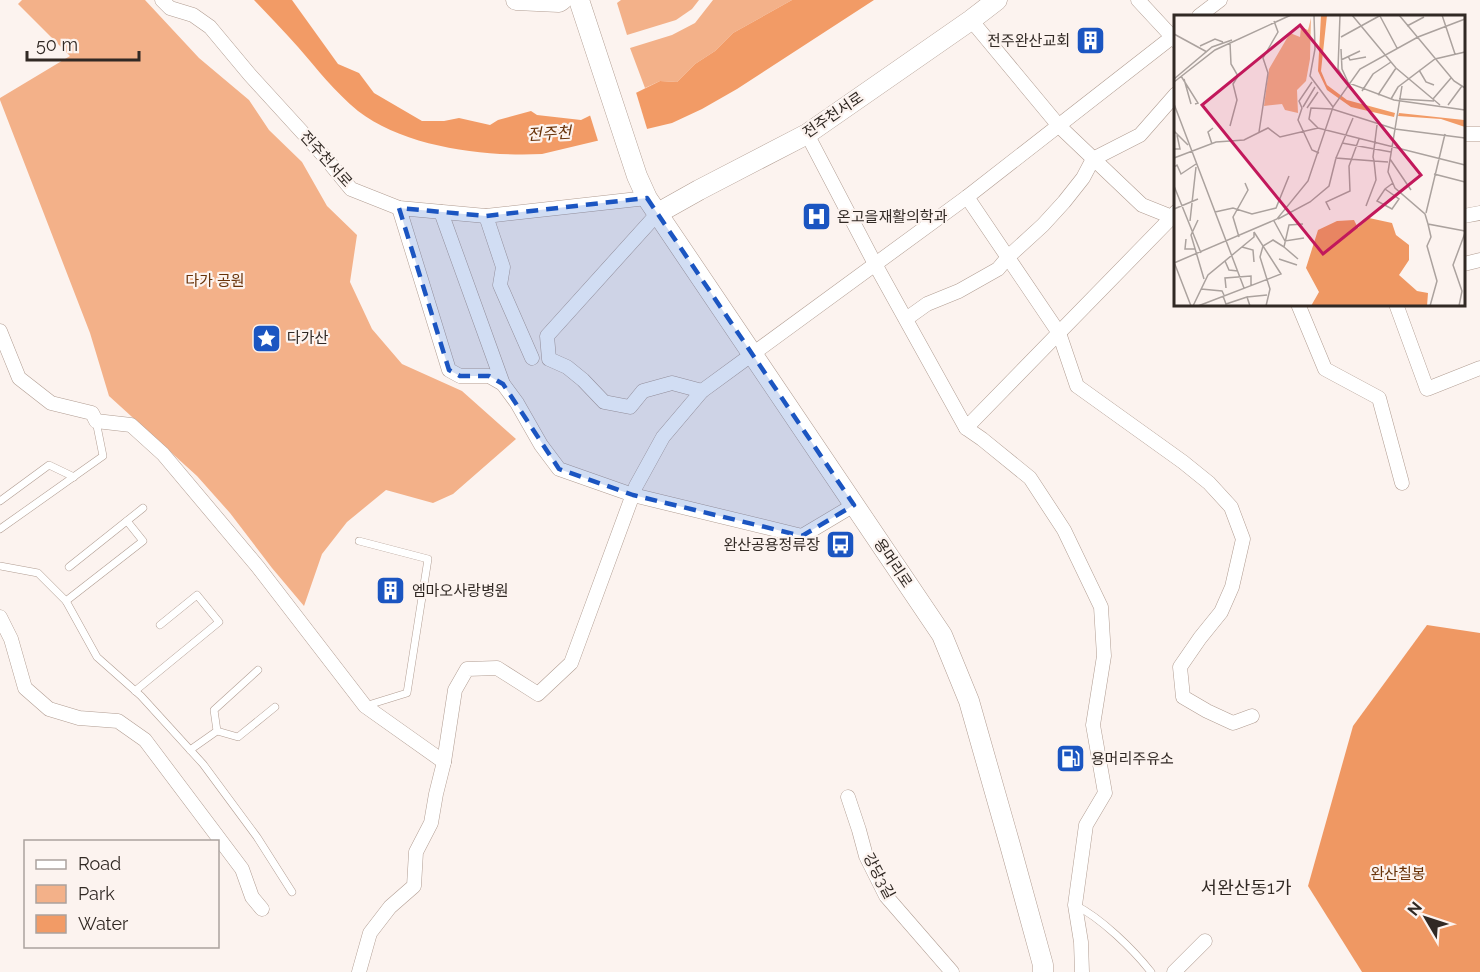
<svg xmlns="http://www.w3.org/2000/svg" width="1480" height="972" font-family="Raleway,'Noto Sans KR',sans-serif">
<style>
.green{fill:#f3b189}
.forest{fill:#ef9863}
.water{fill:#f29b66}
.pier{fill:#fcf3ef}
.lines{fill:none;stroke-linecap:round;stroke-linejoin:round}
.lane-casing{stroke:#b19d92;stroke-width:8}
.street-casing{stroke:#b19d92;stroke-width:15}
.secondary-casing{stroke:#b19d92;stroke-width:21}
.lane{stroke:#fff;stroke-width:7}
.street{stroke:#fff;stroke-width:14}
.secondary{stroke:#fff;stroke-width:20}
.marked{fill:#1b55c1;fill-opacity:0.2;stroke:#1b55c1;stroke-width:4.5;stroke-dasharray:12 8;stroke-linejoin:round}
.labels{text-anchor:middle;stroke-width:4.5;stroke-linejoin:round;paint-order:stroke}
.poi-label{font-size:15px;fill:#312924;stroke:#fcf3ef;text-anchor:start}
.street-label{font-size:15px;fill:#312924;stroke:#fcf3ef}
.park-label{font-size:15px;fill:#683208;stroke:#fcf3ef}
.water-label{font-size:16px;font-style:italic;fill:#683107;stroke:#fcf3ef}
.quarter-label{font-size:18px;fill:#312924;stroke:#fcf3ef}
.inset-road{fill:none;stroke:#aba29e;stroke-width:1.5}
.view{fill:#c2185b;fill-opacity:0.15;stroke:#c2185b;stroke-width:3}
.inset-edge{fill:none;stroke:#312924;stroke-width:3}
</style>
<rect width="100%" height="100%" fill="#fcf3ef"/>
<g class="green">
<path d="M 22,0 L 145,0 L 199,58 L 249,100 L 269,130 L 302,162 L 327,206 L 357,235 L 350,282 L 372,329 L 402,364 L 462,391 L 516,439 L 453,494 L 433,503 L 386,490 L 347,522 L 322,554 L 304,606 L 272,568 L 230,513 L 197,476 L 109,396 L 90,333 L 0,100 L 0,98 L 70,56 L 18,4 Z"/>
<path d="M 621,0 L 699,0 L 692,9 L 676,20 L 627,35 L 617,3 Z"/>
<path d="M 713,0 L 792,0 L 733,33 L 715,51 L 695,64 L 677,82 L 660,81 L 645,88 L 630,48 L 672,35 L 695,23 Z"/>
</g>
<path class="forest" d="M 1427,625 L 1480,633 L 1480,972 L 1362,972 L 1308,886 L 1353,726 Z"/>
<path class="water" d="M 254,0 L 292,0 L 338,64 L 359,73 L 374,93 L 422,121 L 444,121 L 459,118 L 490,125 L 498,120 L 531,111 L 537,115 L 581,120 L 660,81 L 677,82 L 695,64 L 715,51 L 733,33 L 792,0 L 874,0 L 737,89 L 702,109 L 672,123 L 542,154 C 485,157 404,147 358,111 C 335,92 317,69 298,47 C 284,31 269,16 254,0 Z"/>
<path class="pier" d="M 635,89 L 648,132 L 599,144 L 589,112 Z"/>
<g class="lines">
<defs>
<g id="lane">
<path d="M 0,501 L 49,465 L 74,477"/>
<path d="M 0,529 L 103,456 L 96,421"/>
<path d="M 359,541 L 428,559 L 407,693 L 365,706"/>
<path d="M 0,566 L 38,573 L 66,601 L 97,657 L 141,696 L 203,764 L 257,837 L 292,892"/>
<path d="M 69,567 L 143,508"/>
<path d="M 66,601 L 143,541 L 127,521"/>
<path d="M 135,691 L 219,622 L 197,595 L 160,625"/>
<path d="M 217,731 L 238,737 L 275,707"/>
<path d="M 190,750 L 217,731 L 214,710 L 258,670"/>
<path d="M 1075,905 C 1101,918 1133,949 1151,972"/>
</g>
<g id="street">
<path d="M 162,0 L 170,8 L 193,15 L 210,27 L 250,75 L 323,155 L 351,189 L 399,208 L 486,216 L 647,198"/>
<path d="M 1138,0 L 1176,41"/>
<path d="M 1199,16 L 1220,0"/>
<path d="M 971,20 L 1059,126 L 1142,205 L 1172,217 L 1176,212"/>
<path d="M 807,134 L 875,264 L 966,428 L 1172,217 L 1176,219"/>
<path d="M 1464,134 L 1480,134"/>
<path d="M 967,197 L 1059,333 L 1077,386 L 1183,462 L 1209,483 L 1231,507 L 1243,539 L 1232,587 L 1221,612 L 1200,638 L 1180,667 L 1183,697 L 1207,711 L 1233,723 L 1252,716"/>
<path d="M 399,208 L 449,370 L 460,376 L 489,376 L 503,384 L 517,403 L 541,445 L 559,469 L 633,495 L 802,536 L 854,505"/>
<path d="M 441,212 L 503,384"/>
<path d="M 658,213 L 547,336 L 549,359 L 567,367 L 583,380 L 604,402 L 630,407 L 643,391 L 672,383 L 702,391"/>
<path d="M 486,216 L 503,267 L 500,285 L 532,358"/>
<path d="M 1464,216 L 1480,213"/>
<path d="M 1464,264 L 1480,260"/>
<path d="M 1298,304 L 1325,369 L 1379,398 L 1402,483"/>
<path d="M 1396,304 L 1427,389 L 1480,368"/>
<path d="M 906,319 L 927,304 L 959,291 L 998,269 L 1008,257 L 1043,225 L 1064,202 L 1083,178 L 1093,159 L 1140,135 L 1176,94"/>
<path d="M 0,331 L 19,378 L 51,403 L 92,413 L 96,421 L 131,425 L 163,454 L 258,567 L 365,706 L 444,762"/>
<path d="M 966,428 L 982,439 L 1030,478 L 1064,530 L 1101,607 L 1104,656 L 1093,725 L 1105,793 L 1086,825 L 1075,905 L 1081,942 L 1082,972"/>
<path d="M 0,617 L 11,639 L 25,688 L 49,709 L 79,718 L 118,721 L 145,740 L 242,869 L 252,897 L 262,909"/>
<path d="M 848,797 L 859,830 L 866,856 L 886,896 L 952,972"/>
<path d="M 359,972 L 370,933 L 390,907 L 414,886 L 416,852 L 431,823 L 436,794 L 444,762 L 455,690 L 467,669 L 497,668 L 538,694 L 571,663 L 636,486 L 663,437 L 702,391 L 967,197 L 1176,34"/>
<path d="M 1174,972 L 1205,941"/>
</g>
<g id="secondary">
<path d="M 516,0 L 559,2 L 562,0"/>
<path d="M 579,0 L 637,176 L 647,198 L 942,635 L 969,701 L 1010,845 L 1043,965 L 1043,972"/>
<path d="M 658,213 L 699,190 L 807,134 L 971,20 L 997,0"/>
</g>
</defs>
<use href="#lane" class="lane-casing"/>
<use href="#street" class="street-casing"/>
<use href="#secondary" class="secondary-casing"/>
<use href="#lane" class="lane"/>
<use href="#street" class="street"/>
<use href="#secondary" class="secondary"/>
</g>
<path class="marked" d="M 647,198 L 854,505 L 802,536 L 633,495 L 559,469 L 503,384 L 489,376 L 460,376 L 449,370 L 399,208 L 486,216 Z"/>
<defs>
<symbol id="building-square" viewBox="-11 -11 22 22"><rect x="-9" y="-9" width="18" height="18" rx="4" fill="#1b55c1" stroke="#fcf3ef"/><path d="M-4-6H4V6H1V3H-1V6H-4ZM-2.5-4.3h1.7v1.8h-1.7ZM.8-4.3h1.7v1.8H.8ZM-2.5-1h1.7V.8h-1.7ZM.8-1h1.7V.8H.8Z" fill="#fff"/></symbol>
<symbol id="hospital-square" viewBox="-11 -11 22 22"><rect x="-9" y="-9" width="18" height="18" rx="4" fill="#1b55c1" stroke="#fcf3ef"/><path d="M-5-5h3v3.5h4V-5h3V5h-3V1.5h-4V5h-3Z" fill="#fff"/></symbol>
<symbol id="sight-square" viewBox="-11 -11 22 22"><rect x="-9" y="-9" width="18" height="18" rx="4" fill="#1b55c1" stroke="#fcf3ef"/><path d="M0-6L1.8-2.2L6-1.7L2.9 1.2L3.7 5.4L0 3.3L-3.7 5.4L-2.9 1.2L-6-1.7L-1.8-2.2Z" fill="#fff"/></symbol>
<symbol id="bus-square" viewBox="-11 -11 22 22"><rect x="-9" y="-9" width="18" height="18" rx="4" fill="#1b55c1" stroke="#fcf3ef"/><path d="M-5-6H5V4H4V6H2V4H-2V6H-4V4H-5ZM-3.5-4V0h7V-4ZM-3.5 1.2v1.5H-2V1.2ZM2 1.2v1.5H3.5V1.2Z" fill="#fff"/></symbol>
<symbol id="fuel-square" viewBox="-11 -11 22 22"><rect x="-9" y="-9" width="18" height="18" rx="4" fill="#1b55c1" stroke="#fcf3ef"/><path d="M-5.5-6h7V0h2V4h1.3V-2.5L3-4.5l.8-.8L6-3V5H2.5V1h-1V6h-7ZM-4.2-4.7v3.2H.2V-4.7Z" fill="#fff"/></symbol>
</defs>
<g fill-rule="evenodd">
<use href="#building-square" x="1074" y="24" width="33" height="33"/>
<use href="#hospital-square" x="800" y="200" width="33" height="33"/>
<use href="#sight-square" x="250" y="322" width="33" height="33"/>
<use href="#bus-square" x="824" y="528" width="33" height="33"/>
<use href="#building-square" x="374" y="574" width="33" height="33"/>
<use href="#fuel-square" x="1054" y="742" width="33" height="33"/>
</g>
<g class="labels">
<g class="poi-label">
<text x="1070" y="46" text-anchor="end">전주완산교회</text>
<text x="837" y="222">온고을재활의학과</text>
<text x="287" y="343">다가산</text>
<text x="820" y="550" text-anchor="end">완산공용정류장</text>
<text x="412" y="596">엠마오사랑병원</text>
<text x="1091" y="764">용머리주유소</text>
</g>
<g class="street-label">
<text transform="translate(833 115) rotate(-34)" y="5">전주천서로</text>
<text transform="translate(326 159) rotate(48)" y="5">전주천서로</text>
<text transform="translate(893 563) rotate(56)" y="5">용머리로</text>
<text transform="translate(879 876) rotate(62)" y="5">강당3길</text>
</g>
<g class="park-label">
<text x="215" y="286">다가 공원</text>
<text x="1398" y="879">완산칠봉</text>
</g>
<g class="water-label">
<text transform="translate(549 133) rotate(-3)" y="6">전주천</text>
</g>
<g class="quarter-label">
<text x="1246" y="894">서완산동1가</text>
</g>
</g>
<g transform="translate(1174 15)">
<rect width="291" height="291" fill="#fcf3ef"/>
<path d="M 137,3 L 136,44 L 132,66 L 123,75 L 124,98 L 111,95 L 108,89 L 90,91 L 95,54 L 116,18 L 126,22 L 127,12 L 134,15 Z" fill="#f3b189"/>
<path d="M 195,203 L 218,208 L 222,220 L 235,230 L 235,245 L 225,260 L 243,276 L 254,278 L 253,291 L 137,291 L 145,277 L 132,253 L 144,215 L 163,206 L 180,205 L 184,213 Z" fill="#ef9863"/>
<path d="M 147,0 L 153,0 L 147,56 L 153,70 L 173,85 L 221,98 L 220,102 L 177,92 L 153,75 L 144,56 ZM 225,98 L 290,105 L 291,112 L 267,104 L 224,101 Z" fill="#f29b66"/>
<path class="inset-road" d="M 140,0 L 141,34 L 136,61 L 159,92M 166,0 L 164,54 L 172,67 L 220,85 L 291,95M 178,0 L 222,53 L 266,90M 225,0 L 280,66 L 291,73M 268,0 L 281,39M 206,1 L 223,33M 233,11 L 250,2M 0,19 L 33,37M 167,22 L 207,0M 26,31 L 41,24 L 49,27M 167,34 L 168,54 L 174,67M 174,41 L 176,45 L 192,42M 167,45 L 186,36M 245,55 L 252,67 L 260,70M 7,61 L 24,88 L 21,89M 0,64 L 38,32 L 58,25M 10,64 L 17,89M 0,67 L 41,35 L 117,0M 138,67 L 125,86 L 128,93 L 124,105 L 138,135 L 145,138M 228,71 L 214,157 L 221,173 L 251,199 L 254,209 L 291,216M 188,76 L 199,59 L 217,47M 204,80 L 222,53M 217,84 L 224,72 L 261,44 L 291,37M 225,84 L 260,86M 259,84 L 277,63M 0,89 L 70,273M 274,90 L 288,71M 129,92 L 141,72M 133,93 L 144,77M 179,103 L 162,143 L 200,146 L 202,165 L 192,191M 203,110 L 199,142 L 200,146 L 214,147M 56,111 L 63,85 L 59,69 L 64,61 L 57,49 L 56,28M 144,113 L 135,104 L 137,93 L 158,94 L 221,114 L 291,123M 0,116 L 14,130M 85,117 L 94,58 L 89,43 L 104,17 L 100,6M 168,128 L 217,137M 38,129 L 34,117 L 39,113M 1,134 L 6,134 L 3,120M 0,143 L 42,127 L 70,125 L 94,113 L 106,122 L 144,113 L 291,150M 216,144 L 237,175M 0,152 L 3,150 L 7,159 L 22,149M 260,159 L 291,167M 0,171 L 27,238M 211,174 L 225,184 L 218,194 L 203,186 L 211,174 L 219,168M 0,194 L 24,184M 156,195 L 152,187 L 176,176 L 175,151 L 185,124M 41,197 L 59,193 L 78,199 L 102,193 L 115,161M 252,198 L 271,119M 104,204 L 136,187 L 155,171 L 162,143M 24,205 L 17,220 L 30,264M 16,206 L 22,152M 100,206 L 111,226 L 130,223M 254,209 L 257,222 L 253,231 L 263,266 L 256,291M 65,222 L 59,202 L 74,175 L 71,168M 12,224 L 11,234 L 21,234M 68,232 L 79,235 L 80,247M 110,232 L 124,244M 105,244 L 123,250M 51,246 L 55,255 L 64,256M 0,247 L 17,291M 0,248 L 103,204 L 134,166 L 159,92 L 186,54 L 244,22 L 291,4M 52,273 L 51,263 L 77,261 L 77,270M 27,274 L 48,276 L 50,280M 49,281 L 52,289 L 73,282 L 76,291M 73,282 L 93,280M 19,291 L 34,260 L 80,222 L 80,217M 24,291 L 107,259 L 80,217M 92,291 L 96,274 L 86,242 L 89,231 L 99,225 L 110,232 L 115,210 L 129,209M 285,291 L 288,276 L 279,250 L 291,218"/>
<path class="view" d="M 126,10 L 247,160 L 149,239 L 28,90 Z"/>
<rect width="291" height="291" class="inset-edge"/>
</g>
<rect x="24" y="840" width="195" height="108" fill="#fcf3ef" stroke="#aba29e" stroke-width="1.5"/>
<rect x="36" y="860" width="30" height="9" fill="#ffffff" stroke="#aba29e" stroke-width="1.5"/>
<text x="78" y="870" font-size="18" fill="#312924">Road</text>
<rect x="36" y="885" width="30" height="18" fill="#f3b189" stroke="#aba29e" stroke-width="1.5"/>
<text x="78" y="900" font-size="18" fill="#312924">Park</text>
<rect x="36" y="915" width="30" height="18" fill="#f29b66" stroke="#aba29e" stroke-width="1.5"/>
<text x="78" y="930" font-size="18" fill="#312924">Water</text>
<g transform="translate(1426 918) rotate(309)" stroke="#fcf3ef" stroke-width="4.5" paint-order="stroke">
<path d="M0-4.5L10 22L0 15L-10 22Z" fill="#312924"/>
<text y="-9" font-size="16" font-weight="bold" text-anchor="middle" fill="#312924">N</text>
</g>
<path d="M27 51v9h112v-9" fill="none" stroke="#312924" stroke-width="3"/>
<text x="36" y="51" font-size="18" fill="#312924" stroke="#fcf3ef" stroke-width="4.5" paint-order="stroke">50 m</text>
</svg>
